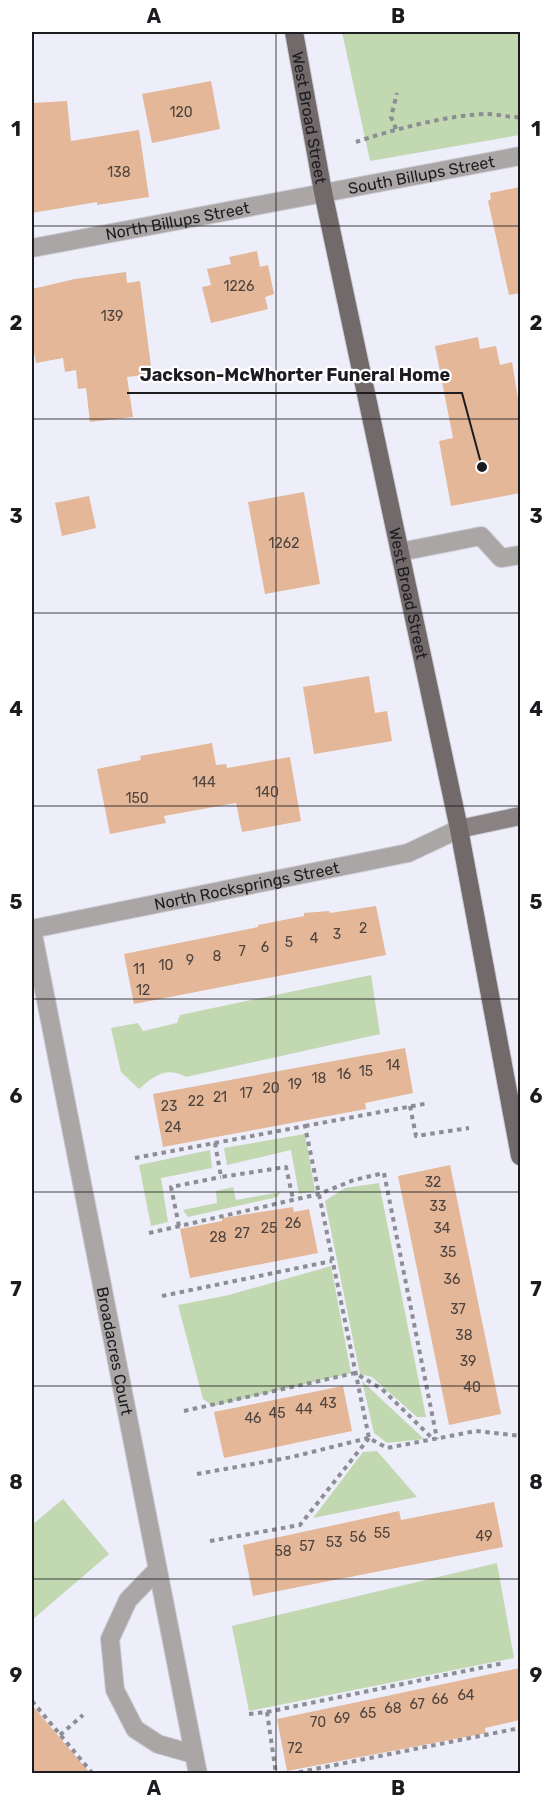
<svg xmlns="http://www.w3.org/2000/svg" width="552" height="1805" font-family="Rubik,sans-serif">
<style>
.green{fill:#c2d8b1}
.building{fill:#e3b798}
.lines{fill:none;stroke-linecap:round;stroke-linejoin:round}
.lane-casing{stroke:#ccccd6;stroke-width:20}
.street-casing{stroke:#ccccd6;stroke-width:20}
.secondary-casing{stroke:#ccccd6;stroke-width:20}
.primary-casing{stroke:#ccccd6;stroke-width:20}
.path{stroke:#8d8d95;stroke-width:4;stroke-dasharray:4.5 4.5;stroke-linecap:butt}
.lane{stroke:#aba6a6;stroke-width:18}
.street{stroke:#aba6a6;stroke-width:18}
.secondary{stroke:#8a8283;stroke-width:18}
.primary{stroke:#72696a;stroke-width:18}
.grid{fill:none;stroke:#1c1c20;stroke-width:1.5;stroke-opacity:0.55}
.labels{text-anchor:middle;stroke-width:4.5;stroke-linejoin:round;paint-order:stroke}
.number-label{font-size:14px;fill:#4e433e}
.street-label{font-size:16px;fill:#1c1c20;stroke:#fff}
.leader{fill:none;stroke:#1c1c20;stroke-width:2}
.callout-dot{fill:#1c1c20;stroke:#fff;stroke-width:2}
.callout-label{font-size:18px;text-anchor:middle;font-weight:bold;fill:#1c1c20;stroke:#fff;stroke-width:4.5;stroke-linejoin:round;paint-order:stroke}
.neatline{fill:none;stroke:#1c1c20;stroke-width:2}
.grid-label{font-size:20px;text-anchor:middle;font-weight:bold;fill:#1c1c20}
</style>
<rect width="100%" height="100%" fill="#edeef9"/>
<g class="green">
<path d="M 342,32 L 520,32 L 520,135 L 370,161 Z"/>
<path d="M 371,975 L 380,1034 L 186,1077 C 166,1066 154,1076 139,1089 L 121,1072 L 111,1028 L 138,1023 L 143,1031 L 177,1023 L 180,1015 Z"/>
<path d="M 305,1134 L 315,1191 L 299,1194 L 291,1150 L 227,1165 L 224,1148 Z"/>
<path d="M 210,1150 L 212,1168 L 161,1178 L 168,1222 L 151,1226 L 139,1165 Z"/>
<path d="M 379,1183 L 426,1417 L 417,1417 L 372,1377 L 360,1374 L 325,1201 L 345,1188 Z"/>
<path d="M 233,1187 L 236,1200 L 281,1192 L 277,1197 L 188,1217 L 183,1210 L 217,1203 L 216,1191 Z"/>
<path d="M 331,1266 L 351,1373 L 213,1406 L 203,1399 L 178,1305 L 229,1295 Z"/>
<path d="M 362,1381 L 424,1439 L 387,1443 L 374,1433 Z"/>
<path d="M 377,1451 L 417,1497 L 313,1518 L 363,1452 Z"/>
<path d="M 63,1499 L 109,1554 L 32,1620 L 32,1525 Z"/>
<path d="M 497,1563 L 514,1658 L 249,1711 L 232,1626 Z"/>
</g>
<g class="building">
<path d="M 211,81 L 220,129 L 152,143 L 142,94 Z"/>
<path d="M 67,101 L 71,141 L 139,130 L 149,197 L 97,205 L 97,202 L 32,213 L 32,103 Z"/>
<path d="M 520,187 L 520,293 L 509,295 L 488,201 L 491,199 L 490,193 Z"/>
<path d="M 257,251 L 260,267 L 268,265 L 274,294 L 265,297 L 268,309 L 211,323 L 202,287 L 211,285 L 207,269 L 231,264 L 229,257 Z"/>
<path d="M 126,272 L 127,283 L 140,281 L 152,374 L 127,377 L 133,417 L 90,422 L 86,388 L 78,389 L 76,370 L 65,372 L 63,358 L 36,363 L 32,341 L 32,289 L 75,279 Z"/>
<path d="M 478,337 L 480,349 L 496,346 L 500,365 L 512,362 L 520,411 L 520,493 L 451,506 L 439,441 L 453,438 L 435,346 Z"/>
<path d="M 304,492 L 320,584 L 265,594 L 248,502 Z"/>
<path d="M 89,496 L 96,528 L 62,536 L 55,503 Z"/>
<path d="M 369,676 L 375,713 L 387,711 L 392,741 L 314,754 L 303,687 Z"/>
<path d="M 212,743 L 216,765 L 226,764 L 227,768 L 290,757 L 301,821 L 242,832 L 236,803 L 164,816 L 166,823 L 110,834 L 97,769 L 141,760 L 140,756 Z"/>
<path d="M 376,906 L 386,955 L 134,1004 L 124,954 L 258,927 L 258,925 L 304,916 L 304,913 L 329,911 L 330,913 Z"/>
<path d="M 405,1048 L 413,1093 L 365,1103 L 366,1109 L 163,1147 L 153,1094 Z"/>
<path d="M 450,1165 L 501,1414 L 449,1425 L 398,1176 Z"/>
<path d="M 293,1207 L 294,1212 L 309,1209 L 318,1253 L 190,1278 L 180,1229 L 222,1221 L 222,1218 Z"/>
<path d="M 343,1386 L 352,1431 L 224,1458 L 214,1412 Z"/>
<path d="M 494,1502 L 503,1547 L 253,1596 L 243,1545 L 399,1511 L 401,1520 Z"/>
<path d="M 520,1668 L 520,1720 L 485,1728 L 486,1733 L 287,1771 L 277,1719 Z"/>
<path d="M 32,1705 L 90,1773 L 32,1773 Z"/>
</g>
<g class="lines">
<defs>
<g id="lane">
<path d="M 400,552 L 481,536 L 501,558 L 520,555"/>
<path d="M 157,1570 L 128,1600 L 110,1639 L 115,1690 L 135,1729 L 158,1744 L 193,1754"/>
</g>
<g id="street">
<path id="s1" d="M 32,248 L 520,156"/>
<path id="s2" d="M 32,929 L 198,1774"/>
<path id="s3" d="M 32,929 L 408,853 L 459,829"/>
</g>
<path id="secondary" d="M 459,829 L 520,816"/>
<g id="primary">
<path id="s4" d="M 294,32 L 323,192 L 459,829 L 520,1156"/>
</g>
</defs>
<use href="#lane" class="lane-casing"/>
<use href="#street" class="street-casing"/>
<use href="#secondary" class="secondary-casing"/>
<use href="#primary" class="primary-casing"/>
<g class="path">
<path d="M 396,129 L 391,117 L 397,93"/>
<path d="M 356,142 C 391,130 452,114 488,114 C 499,114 509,118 520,117"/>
<path d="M 410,1106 L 416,1136 L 469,1128"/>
<path d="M 305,1126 L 429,1103"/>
<path d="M 215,1143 L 221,1177 L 286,1167 L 293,1199"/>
<path d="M 135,1158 L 305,1126 L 369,1438 L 387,1448 L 476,1431 L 520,1436"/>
<path d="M 179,1226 L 171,1187 L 221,1177"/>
<path d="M 149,1233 L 319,1194 L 354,1180 L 384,1173 L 437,1439"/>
<path d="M 162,1296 L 332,1261"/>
<path d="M 184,1411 L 355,1373 L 382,1389 L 433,1439"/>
<path d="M 197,1474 L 292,1457 L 368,1438"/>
<path d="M 210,1541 L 300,1525 L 369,1438"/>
<path d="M 32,1701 L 93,1774"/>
<path d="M 267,1712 L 504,1663"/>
<path d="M 249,1714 L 267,1712 L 276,1774"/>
<path d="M 60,1735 L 83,1715"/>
<path d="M 290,1774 L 520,1728"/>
</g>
<use href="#lane" class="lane"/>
<use href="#street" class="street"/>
<use href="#secondary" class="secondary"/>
<use href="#primary" class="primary"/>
</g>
<path class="grid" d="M 276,32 L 276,1774M 32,226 L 520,226M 32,419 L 520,419M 32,613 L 520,613M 32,806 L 520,806M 32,999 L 520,999M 32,1192 L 520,1192M 32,1386 L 520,1386M 32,1579 L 520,1579"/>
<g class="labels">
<g class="number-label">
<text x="181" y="117">120</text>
<text x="119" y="177">138</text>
<text x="239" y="291">1226</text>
<text x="112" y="321">139</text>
<text x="284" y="548">1262</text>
<text x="204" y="787">144</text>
<text x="267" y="797">140</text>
<text x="137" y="803">150</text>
<text x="363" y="933">2</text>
<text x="337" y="939">3</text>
<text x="314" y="943">4</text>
<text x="289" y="947">5</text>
<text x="265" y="952">6</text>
<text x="242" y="956">7</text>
<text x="217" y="961">8</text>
<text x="190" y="965">9</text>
<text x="166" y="970">10</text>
<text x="139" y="974">11</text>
<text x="143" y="995">12</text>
<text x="393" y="1070">14</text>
<text x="366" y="1076">15</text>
<text x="344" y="1079">16</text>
<text x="319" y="1083">18</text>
<text x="295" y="1089">19</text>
<text x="271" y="1093">20</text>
<text x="246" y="1098">17</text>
<text x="220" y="1102">21</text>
<text x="196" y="1106">22</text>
<text x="169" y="1111">23</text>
<text x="173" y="1132">24</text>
<text x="433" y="1187">32</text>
<text x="438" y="1211">33</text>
<text x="293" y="1228">26</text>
<text x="269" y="1233">25</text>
<text x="442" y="1233">34</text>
<text x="242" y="1238">27</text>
<text x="218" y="1242">28</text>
<text x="448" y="1257">35</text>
<text x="452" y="1284">36</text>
<text x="458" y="1314">37</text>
<text x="464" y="1340">38</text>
<text x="468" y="1366">39</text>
<text x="472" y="1392">40</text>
<text x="328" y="1408">43</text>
<text x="304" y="1414">44</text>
<text x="277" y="1418">45</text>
<text x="253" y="1423">46</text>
<text x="382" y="1538">55</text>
<text x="484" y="1541">49</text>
<text x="358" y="1542">56</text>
<text x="334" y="1547">53</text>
<text x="307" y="1551">57</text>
<text x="283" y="1556">58</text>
<text x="466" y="1700">64</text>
<text x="440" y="1704">66</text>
<text x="417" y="1709">67</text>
<text x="393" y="1713">68</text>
<text x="368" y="1718">65</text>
<text x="342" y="1723">69</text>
<text x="318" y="1727">70</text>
<text x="295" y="1753">72</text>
</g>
<g class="street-label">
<text dy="6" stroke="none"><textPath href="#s4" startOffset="87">West Broad Street</textPath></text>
<text dy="6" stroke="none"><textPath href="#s1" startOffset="396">South Billups Street</textPath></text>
<text dy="6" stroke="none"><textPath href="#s1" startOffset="148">North Billups Street</textPath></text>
<text dy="6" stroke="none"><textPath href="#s4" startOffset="573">West Broad Street</textPath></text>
<text dy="6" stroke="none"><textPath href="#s3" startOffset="219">North Rocksprings Street</textPath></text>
<text dy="6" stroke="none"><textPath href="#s2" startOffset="430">Broadacres Court</textPath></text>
</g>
</g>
<path class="leader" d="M482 467L462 393H127"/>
<circle class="callout-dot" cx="482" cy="467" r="6"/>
<g class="callout-label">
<text x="295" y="381">Jackson-McWhorter Funeral Home</text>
</g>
<rect width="552" height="1805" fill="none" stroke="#ffffff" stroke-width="66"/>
<rect x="33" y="33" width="486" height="1739" class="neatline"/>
<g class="grid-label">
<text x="154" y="23">A</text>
<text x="398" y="23">B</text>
<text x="16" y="136">1</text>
<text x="536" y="136">1</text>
<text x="16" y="330">2</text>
<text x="536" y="330">2</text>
<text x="16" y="523">3</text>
<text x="536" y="523">3</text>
<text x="16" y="716">4</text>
<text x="536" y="716">4</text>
<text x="16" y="909">5</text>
<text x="536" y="909">5</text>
<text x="16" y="1103">6</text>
<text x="536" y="1103">6</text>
<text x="16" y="1296">7</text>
<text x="536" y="1296">7</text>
<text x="16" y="1489">8</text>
<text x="536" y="1489">8</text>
<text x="16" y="1682">9</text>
<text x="536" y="1682">9</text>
<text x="154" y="1795">A</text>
<text x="398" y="1795">B</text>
</g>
</svg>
